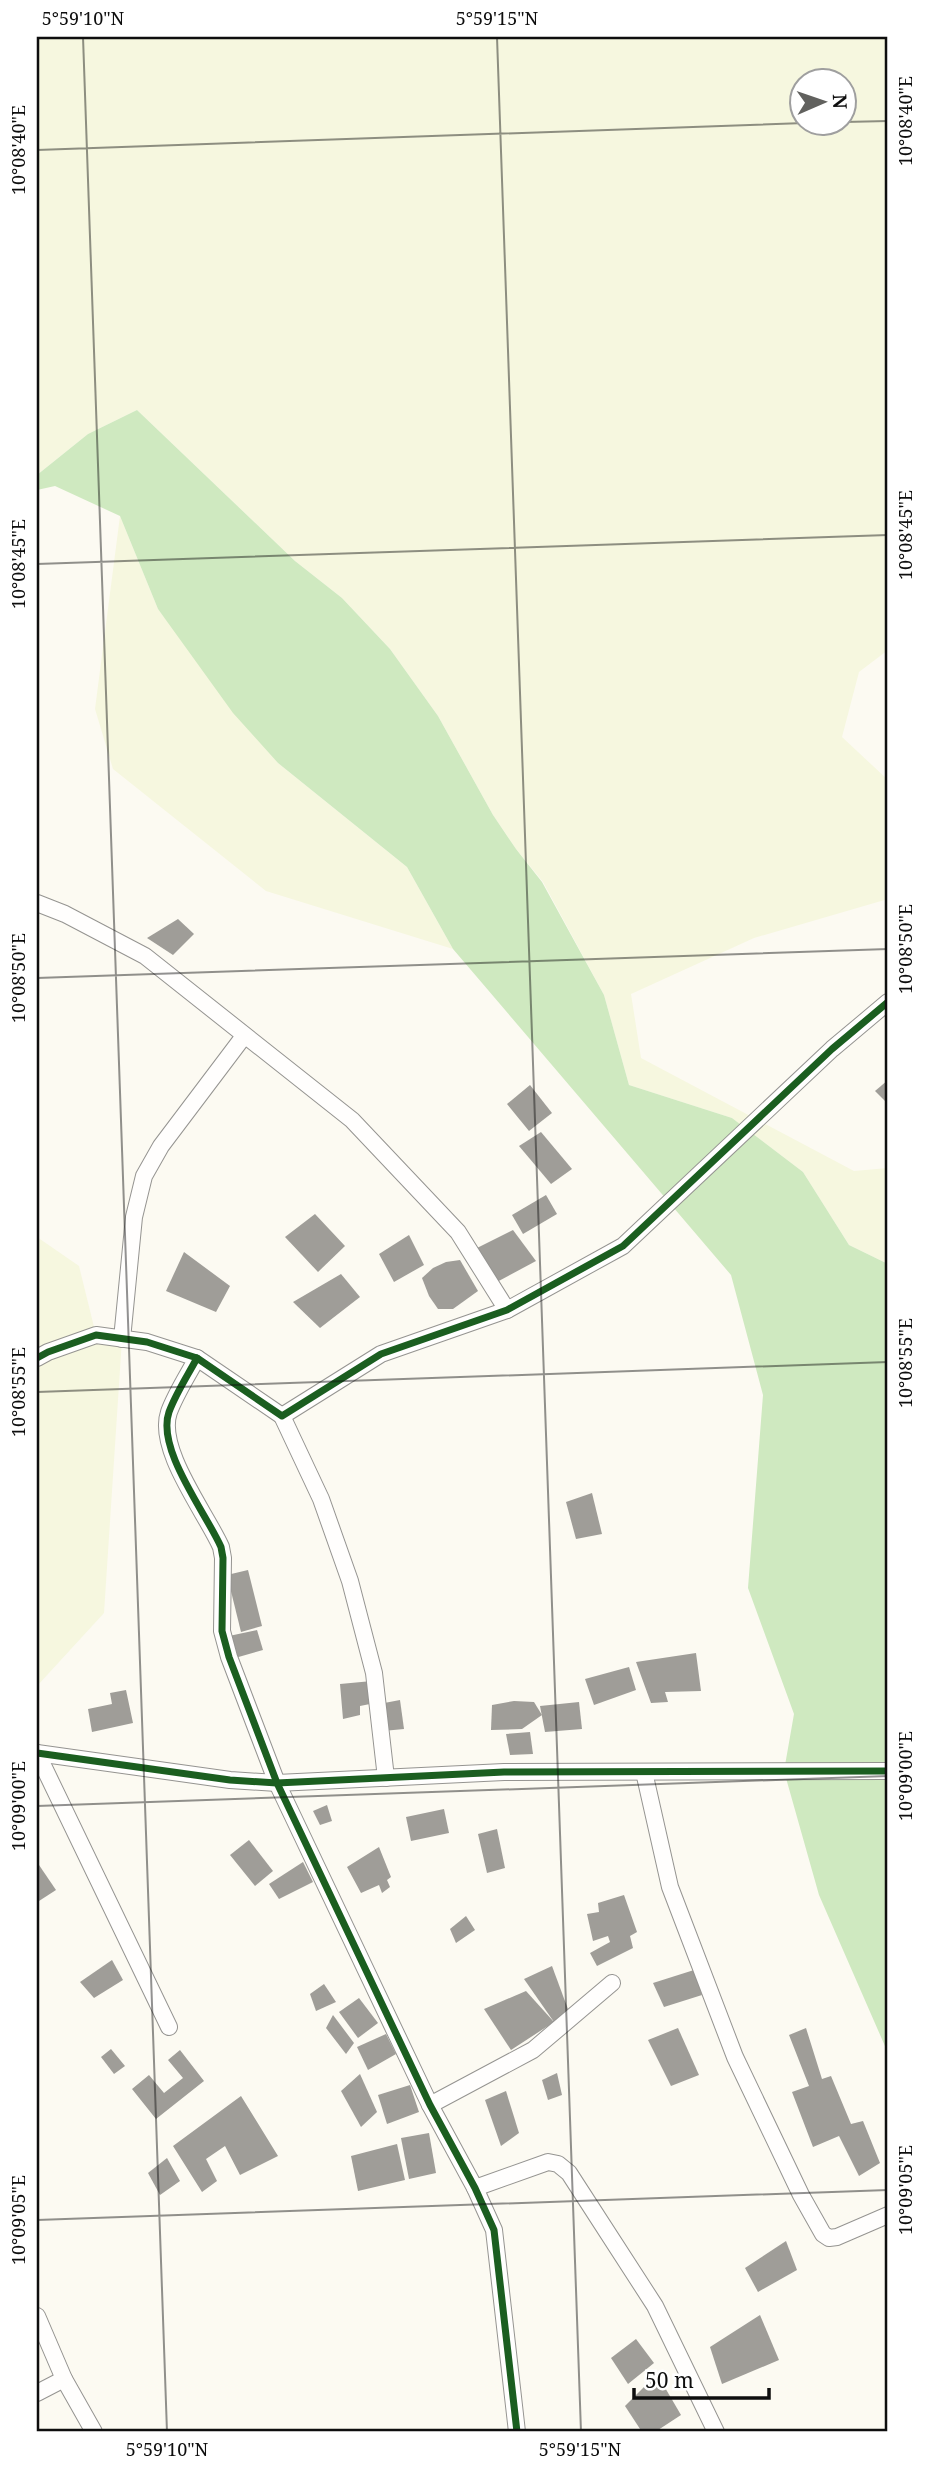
<svg xmlns="http://www.w3.org/2000/svg" width="925" height="2469" font-family="'Noto Serif',serif">
<style>
.farmland{fill:#f6f7df;fill-rule:evenodd}
.forest{fill:#cfe9c0}
.building{fill:#9f9d98}
.lines{fill:none;stroke-linecap:round;stroke-linejoin:round}
.street-casing{stroke:#959491;stroke-width:18}
.street{stroke:#fffefd;stroke-width:16}
.cycleway-casing{stroke:#fff;stroke-width:11}
.cycleway{stroke:#1b5e20;stroke-width:7}
.ticks{fill:none;stroke:#0e0e0e;stroke-width:2;stroke-opacity:0.45}
.neatline{fill:none;stroke:#0e0e0e;stroke-width:2.5}
.ticks-label{font-size:18px;text-anchor:middle;fill:#0e0e0e}
</style>
<rect width="100%" height="100%" fill="#fcfaf2"/>
<g class="farmland">
<path d="M 37,37 L 888,37 L 888,650 L 859,672 L 842,737 L 888,780 L 888,899 L 754,938 L 631,994 L 641,1058 L 854,1171 L 888,1168 L 888,1264 L 849,1245 L 803,1172 L 732,1118 L 629,1085 L 604,995 L 543,882 L 516,849 L 493,815 L 438,716 L 390,649 L 342,598 L 295,561 L 137,410 L 88,434 L 37,475 ZM 802,80 L 844,80 L 844,122 L 802,122 Z"/>
<path d="M 120,516 L 158,609 L 278,763 L 407,867 L 453,949 L 266,891 L 113,769 L 95,709 Z"/>
<path d="M 37,1237 L 79,1266 L 96,1335 L 122,1339 L 104,1613 L 37,1686 Z"/>
</g>
<path class="forest" d="M 137,410 L 295,561 L 342,598 L 390,649 L 438,716 L 493,815 L 516,849 L 542,882 L 604,995 L 629,1085 L 732,1118 L 803,1172 L 849,1245 L 888,1264 L 888,2053 L 819,1895 L 784,1771 L 794,1714 L 748,1588 L 763,1395 L 731,1275 L 453,949 L 407,867 L 278,763 L 233,713 L 158,609 L 120,516 L 55,486 L 37,490 L 37,475 L 88,434 Z"/>
<g class="building">
<path d="M 178,919 L 194,934 L 173,955 L 147,938 Z"/>
<path d="M 888,1080 L 888,1104 L 875,1091 Z"/>
<path d="M 530,1085 L 552,1113 L 529,1131 L 507,1104 Z"/>
<path d="M 541,1132 L 572,1169 L 551,1184 L 519,1146 Z"/>
<path d="M 546,1195 L 557,1214 L 523,1234 L 512,1215 Z"/>
<path d="M 315,1214 L 345,1246 L 318,1272 L 285,1237 Z"/>
<path d="M 513,1230 L 536,1261 L 495,1283 L 473,1250 Z"/>
<path d="M 409,1235 L 424,1265 L 394,1282 L 379,1254 Z"/>
<path d="M 184,1252 L 230,1286 L 216,1312 L 166,1291 Z"/>
<path d="M 460,1260 L 478,1291 L 453,1309 L 438,1309 L 429,1296 L 422,1278 L 433,1268 L 446,1262 Z"/>
<path d="M 341,1274 L 360,1297 L 320,1328 L 293,1302 Z"/>
<path d="M 592,1493 L 602,1534 L 576,1539 L 566,1502 Z"/>
<path d="M 248,1570 L 262,1626 L 241,1632 L 227,1575 Z"/>
<path d="M 257,1630 L 263,1650 L 235,1658 L 229,1636 Z"/>
<path d="M 696,1653 L 701,1691 L 665,1692 L 668,1702 L 651,1703 L 636,1662 Z"/>
<path d="M 629,1667 L 636,1690 L 594,1705 L 585,1679 Z"/>
<path d="M 372,1681 L 375,1703 L 360,1706 L 360,1715 L 343,1719 L 340,1684 Z"/>
<path d="M 126,1690 L 133,1723 L 92,1732 L 88,1709 L 112,1704 L 110,1693 Z"/>
<path d="M 400,1700 L 404,1729 L 383,1731 L 379,1704 Z"/>
<path d="M 514,1701 L 534,1702 L 542,1715 L 522,1729 L 491,1730 L 492,1705 Z"/>
<path d="M 579,1702 L 582,1729 L 545,1732 L 540,1706 Z"/>
<path d="M 530,1732 L 533,1754 L 510,1755 L 506,1734 Z"/>
<path d="M 327,1805 L 332,1821 L 320,1825 L 313,1811 Z"/>
<path d="M 444,1809 L 449,1833 L 411,1841 L 406,1817 Z"/>
<path d="M 497,1829 L 505,1868 L 487,1873 L 478,1834 Z"/>
<path d="M 249,1840 L 273,1871 L 255,1886 L 230,1855 Z"/>
<path d="M 379,1847 L 391,1877 L 387,1880 L 390,1887 L 382,1893 L 379,1885 L 361,1893 L 347,1867 Z"/>
<path d="M 303,1862 L 313,1882 L 279,1899 L 269,1884 Z"/>
<path d="M 39,1865 L 56,1890 L 39,1901 L 37,1897 L 37,1867 Z"/>
<path d="M 624,1895 L 637,1932 L 630,1936 L 633,1948 L 597,1966 L 590,1953 L 610,1942 L 608,1936 L 593,1941 L 587,1914 L 599,1912 L 598,1903 Z"/>
<path d="M 466,1916 L 475,1930 L 456,1943 L 450,1929 Z"/>
<path d="M 112,1960 L 123,1980 L 94,1998 L 80,1982 Z"/>
<path d="M 552,1966 L 569,2012 L 554,2022 L 524,1979 Z"/>
<path d="M 694,1970 L 702,1995 L 664,2007 L 653,1983 Z"/>
<path d="M 324,1984 L 336,2002 L 316,2011 L 310,1994 Z"/>
<path d="M 526,1991 L 554,2022 L 511,2050 L 484,2009 Z"/>
<path d="M 359,1998 L 378,2023 L 358,2038 L 339,2012 Z"/>
<path d="M 333,2015 L 354,2043 L 346,2054 L 326,2028 Z"/>
<path d="M 678,2028 L 699,2075 L 671,2086 L 648,2040 Z"/>
<path d="M 806,2028 L 822,2079 L 831,2076 L 851,2124 L 863,2121 L 880,2163 L 859,2176 L 839,2136 L 813,2147 L 792,2092 L 809,2086 L 789,2035 Z"/>
<path d="M 386,2034 L 396,2054 L 368,2070 L 357,2047 Z"/>
<path d="M 111,2049 L 125,2066 L 114,2074 L 101,2057 Z"/>
<path d="M 180,2050 L 204,2081 L 156,2119 L 132,2089 L 149,2075 L 164,2093 L 183,2078 L 168,2060 Z"/>
<path d="M 557,2073 L 562,2095 L 548,2100 L 542,2080 Z"/>
<path d="M 360,2074 L 377,2112 L 361,2127 L 341,2091 Z"/>
<path d="M 410,2085 L 419,2112 L 387,2124 L 378,2095 Z"/>
<path d="M 506,2091 L 519,2133 L 501,2146 L 485,2100 Z"/>
<path d="M 241,2096 L 278,2156 L 240,2175 L 225,2146 L 206,2159 L 217,2181 L 202,2192 L 173,2146 Z"/>
<path d="M 429,2133 L 436,2173 L 409,2179 L 401,2138 Z"/>
<path d="M 397,2144 L 405,2180 L 358,2191 L 351,2156 Z"/>
<path d="M 167,2158 L 180,2181 L 160,2195 L 148,2173 Z"/>
<path d="M 786,2241 L 797,2270 L 758,2292 L 745,2268 Z"/>
<path d="M 760,2315 L 779,2360 L 722,2384 L 710,2347 Z"/>
<path d="M 636,2339 L 654,2363 L 628,2384 L 611,2358 Z"/>
<path d="M 657,2374 L 681,2415 L 655,2432 L 642,2432 L 625,2406 Z"/>
</g>
<g class="lines">
<defs>
<g id="street">
<path d="M 37,903 L 65,914 L 145,956 L 352,1120 L 458,1232 L 507,1310"/>
<path d="M 122,1339 L 134,1217 L 144,1176 L 161,1146 L 244,1036"/>
<path d="M 37,1358 L 48,1352 L 96,1335 L 147,1342 L 197,1358 L 282,1416 L 381,1354 L 507,1310 L 623,1246 L 832,1049 L 888,1002"/>
<path d="M 197,1358 C 188,1375 176,1393 169,1412 C 156,1449 206,1513 221,1547 L 223,1558 L 222,1631 L 229,1657 L 277,1783 L 430,2105 L 475,2188 L 494,2230 L 517,2432"/>
<path d="M 282,1416 L 321,1499 L 350,1581 L 374,1673 L 386,1778"/>
<path d="M 37,1753 L 230,1780 L 277,1783 L 504,1772 L 888,1771"/>
<path d="M 37,1753 L 169,2027"/>
<path d="M 644,1772 L 670,1887 L 735,2057 L 801,2195 L 823,2234 L 829,2238 L 837,2237 L 888,2215"/>
<path d="M 430,2105 L 533,2050 L 612,1983"/>
<path d="M 475,2188 L 548,2162 L 558,2164 L 569,2173 L 655,2306 L 716,2432"/>
<path d="M 37,2316 L 64,2379 L 94,2432"/>
<path d="M 37,2393 L 64,2379"/>
</g>
</defs>
<use href="#street" class="street-casing"/>
<use href="#street" class="street"/>
<defs>
<g id="cycleway">
<path d="M 37,1358 L 48,1352 L 96,1335 L 147,1342 L 197,1358 L 282,1416 L 381,1354 L 507,1310 L 623,1246 L 832,1049 L 888,1002"/>
<path d="M 197,1358 C 188,1375 176,1393 169,1412 C 156,1449 206,1513 221,1547 L 223,1558 L 222,1631 L 229,1657 L 277,1783 L 430,2105 L 475,2188 L 494,2230 L 517,2432"/>
<path d="M 37,1753 L 230,1780 L 277,1783 L 504,1772 L 888,1771"/>
</g>
</defs>
<use href="#cycleway" class="cycleway-casing"/>
<use href="#cycleway" class="cycleway"/>
</g>
<path class="ticks" d="M 83,37 L 167,2432M 497,37 L 581,2432M 844,122 L 888,121M 37,150 L 833,122M 37,564 L 888,535M 37,978 L 888,949M 37,1392 L 888,1362M 37,1806 L 888,1776M 37,2220 L 888,2190"/>
<rect width="925" height="2469" fill="none" stroke="#ffffff" stroke-width="77"/>
<g transform="translate(823 102) rotate(88)"><circle r="33" fill="#ffffff" stroke="#9f9f9f" stroke-width="2"/>
<path d="M0-5L12 26L0 18L-12 26Z" fill="#61615e"/>
<text y="-10" font-size="19" font-weight="bold" text-anchor="middle" fill="#0e0e0e">N</text>
</g>
<path d="M634 2388v10h135v-10" fill="none" stroke="#0e0e0e" stroke-width="3.5"/>
<text x="645" y="2388" font-size="21" fill="#0e0e0e" stroke="#ffffff" stroke-width="5" paint-order="stroke">50 m</text>
<rect x="38" y="38" width="848" height="2392" class="neatline"/>
<g class="ticks-label">
<text x="83" y="25">5°59'10"N</text>
<text x="497" y="25">5°59'15"N</text>
<text transform="translate(906 121) rotate(-90)" y="6">10°08'40"E</text>
<text transform="translate(19 150) rotate(-90)" y="6">10°08'40"E</text>
<text transform="translate(906 535) rotate(-90)" y="6">10°08'45"E</text>
<text transform="translate(19 564) rotate(-90)" y="6">10°08'45"E</text>
<text transform="translate(906 949) rotate(-90)" y="6">10°08'50"E</text>
<text transform="translate(19 978) rotate(-90)" y="6">10°08'50"E</text>
<text transform="translate(906 1363) rotate(-90)" y="6">10°08'55"E</text>
<text transform="translate(19 1392) rotate(-90)" y="6">10°08'55"E</text>
<text transform="translate(906 1776) rotate(-90)" y="6">10°09'00"E</text>
<text transform="translate(19 1806) rotate(-90)" y="6">10°09'00"E</text>
<text transform="translate(906 2190) rotate(-90)" y="6">10°09'05"E</text>
<text transform="translate(19 2220) rotate(-90)" y="6">10°09'05"E</text>
<text x="167" y="2456">5°59'10"N</text>
<text x="580" y="2456">5°59'15"N</text>
</g>
</svg>
